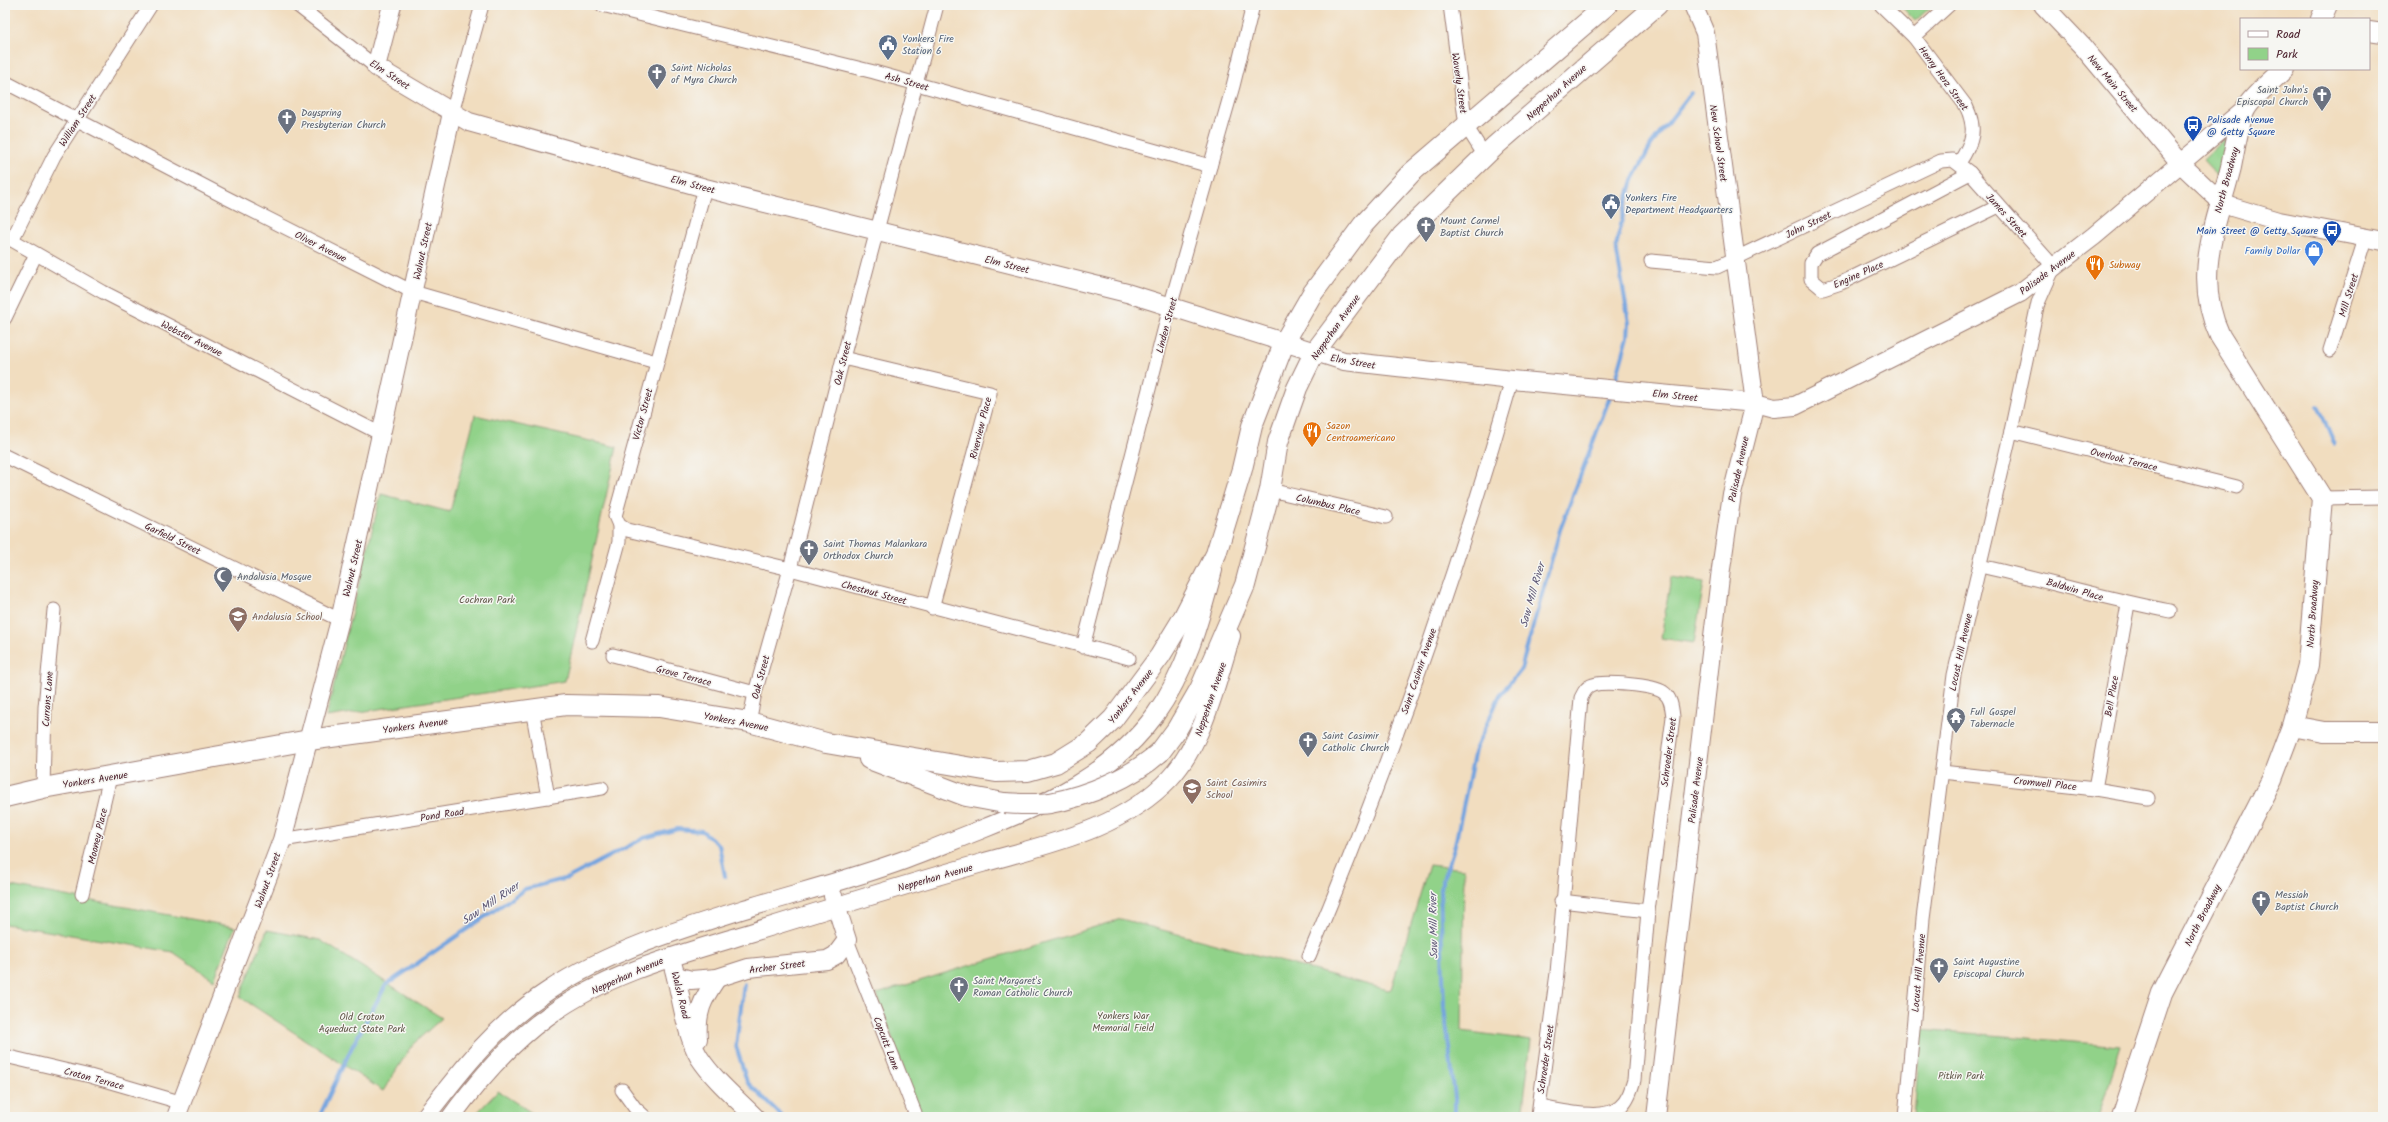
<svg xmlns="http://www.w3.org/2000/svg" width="2388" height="1122" font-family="Kalam,sans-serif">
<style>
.park{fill:#91d289;stroke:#6e785a}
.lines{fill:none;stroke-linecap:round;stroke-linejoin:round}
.stream{stroke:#75a4df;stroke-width:4}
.street-casing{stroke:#9e7e75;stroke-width:15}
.secondary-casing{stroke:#9e7e75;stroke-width:20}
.primary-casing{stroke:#9e7e75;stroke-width:22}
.street{stroke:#fff;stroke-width:13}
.secondary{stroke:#fff;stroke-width:18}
.primary{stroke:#fff;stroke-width:20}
.primary-bridge-casing{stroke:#9e7e75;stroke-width:22;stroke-linecap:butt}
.primary-bridge{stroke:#fff;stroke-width:20}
.labels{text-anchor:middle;stroke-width:3;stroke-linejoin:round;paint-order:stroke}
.service-label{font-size:10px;fill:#4e5e75;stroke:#f6f6f2;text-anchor:start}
.worship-label{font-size:10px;fill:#5b616d;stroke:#f6f6f2;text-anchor:start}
.street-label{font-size:10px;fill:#4a1f2b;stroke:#f6f6f2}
.transit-label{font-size:10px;fill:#164399;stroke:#f6f6f2;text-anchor:start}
.shop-label{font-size:10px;fill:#366cbe;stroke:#f6f6f2;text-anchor:end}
.food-label{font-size:10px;fill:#c56008;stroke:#f6f6f2;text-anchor:start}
.park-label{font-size:10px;fill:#5f5547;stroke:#f6f6f2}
.education-label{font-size:10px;fill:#785e54;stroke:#f6f6f2;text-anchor:start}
.water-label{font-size:11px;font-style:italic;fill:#5b5473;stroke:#f6f6f2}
</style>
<rect width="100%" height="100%" fill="#f6f6f2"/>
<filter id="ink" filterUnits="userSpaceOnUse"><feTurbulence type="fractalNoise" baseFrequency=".025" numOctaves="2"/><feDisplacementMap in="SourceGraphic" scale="8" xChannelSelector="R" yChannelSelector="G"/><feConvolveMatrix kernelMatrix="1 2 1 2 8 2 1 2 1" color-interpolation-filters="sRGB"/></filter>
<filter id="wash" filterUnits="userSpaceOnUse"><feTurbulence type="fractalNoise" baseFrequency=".012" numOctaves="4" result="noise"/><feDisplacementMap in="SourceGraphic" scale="16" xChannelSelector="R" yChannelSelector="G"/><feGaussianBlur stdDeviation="0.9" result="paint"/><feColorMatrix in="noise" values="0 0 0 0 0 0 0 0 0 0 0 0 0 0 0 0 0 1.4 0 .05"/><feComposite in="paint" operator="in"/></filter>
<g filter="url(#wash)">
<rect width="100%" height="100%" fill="#f1ddbf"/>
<g class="park">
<path d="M 1900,5 L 1933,5 L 1915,21 Z"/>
<path d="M 2231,133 L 2218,176 L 2203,160 Z"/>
<path d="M 475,415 L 617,447 L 565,681 L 326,717 L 381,494 L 450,512 Z"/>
<path d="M 1671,577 L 1704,582 L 1694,643 L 1661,638 Z"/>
<path d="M 1429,865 L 1464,869 L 1462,1031 L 1531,1040 L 1522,1117 L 920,1117 L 877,994 L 1121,919 L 1388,990 L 1391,989 Z"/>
<path d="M 5,885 L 235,927 L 214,980 L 173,952 L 5,924 Z"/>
<path d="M 267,930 L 320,940 L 442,1018 L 412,1045 L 383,1091 L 240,997 Z"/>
<path d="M 1921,1029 L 2121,1046 L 2098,1117 L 1914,1117 Z"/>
<path d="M 498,1091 L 538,1117 L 473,1117 Z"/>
</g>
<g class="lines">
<g class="stream">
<path d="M 1614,386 L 1628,336 L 1629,323 L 1616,247 L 1624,211 L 1633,180 L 1651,145 L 1691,93"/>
<path d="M 2318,405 L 2335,445"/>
<path d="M 744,984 L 736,1046 L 747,1082 L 783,1117"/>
<path d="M 319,1117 L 353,1045 L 386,985 L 525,889 L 568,878 L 644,838 L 678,829 L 702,831 L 719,845 L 725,876"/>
<path d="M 1455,1117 L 1455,1098 L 1444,1006 L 1440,889 L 1455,845 L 1475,750 L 1500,695 L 1521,669 L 1560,530 L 1611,394"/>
</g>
</g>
</g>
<g filter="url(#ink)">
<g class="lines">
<defs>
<g id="street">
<path d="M 297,5 L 376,67"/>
<path d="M 602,5 L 874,72 L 1210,166"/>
<path d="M 1450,5 L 1466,126 L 1485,156"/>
<path d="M 1881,5 L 1914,37 L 1966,106 C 1977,129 1973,142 1959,163"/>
<path d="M 1914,37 L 1949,5"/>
<path d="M 5,82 L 223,196 L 413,292 L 656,362"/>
<path d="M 452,113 L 482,5"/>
<path d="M 1970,173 L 1817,254 L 1811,263 L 1811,279 L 1823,289 L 1841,283 L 1999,206"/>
<path d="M 5,236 L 103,292 L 381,434"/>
<path d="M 12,240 L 54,156 L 151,5"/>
<path d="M 1651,261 L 1717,267 L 1941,161 L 1953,160 L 1970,173 L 2054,267 L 2038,303 L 2011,431 L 1954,675 L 1923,919 L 1905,1117"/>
<path d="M 5,318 L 36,254"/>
<path d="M 2330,350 L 2365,239"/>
<path d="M 843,358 L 990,393 L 932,608"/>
<path d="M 2011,431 L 2237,487"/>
<path d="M 5,456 L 340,620"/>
<path d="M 1270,490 L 1386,517"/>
<path d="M 2322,498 L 2383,497"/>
<path d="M 619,525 L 627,530 L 790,569 L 1129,658"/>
<path d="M 1980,566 C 2044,580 2106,599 2170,611"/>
<path d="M 592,641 L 619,542 L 619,525 L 615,516 L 705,188"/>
<path d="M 1083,647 L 1170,307 L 1233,86 L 1253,5"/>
<path d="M 613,655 L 755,693"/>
<path d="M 532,709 L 548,797"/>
<path d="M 749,722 L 755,693 L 790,569 L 843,358 L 937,5"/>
<path d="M 1942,772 L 2095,789 L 2148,798"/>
<path d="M 43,788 L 45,707 L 54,610"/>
<path d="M 2095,789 L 2128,604"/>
<path d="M 282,840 L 602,788"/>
<path d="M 82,894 L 110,777"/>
<path d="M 1561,901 L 1648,911"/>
<path d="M 847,940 L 915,1113"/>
<path d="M 1309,956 C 1388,769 1456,576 1512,380"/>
<path d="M 5,1056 L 90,1076 L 183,1103"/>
<path d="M 622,1090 L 635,1108 L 645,1117"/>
<path d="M 1538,1117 L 1539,1107 L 1557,973 L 1581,698 C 1584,692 1586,687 1593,685 C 1604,681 1653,685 1663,692 C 1671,697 1672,708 1673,717 L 1648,911 L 1634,1080 C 1631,1090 1628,1100 1620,1107 C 1603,1122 1560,1110 1539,1107"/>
</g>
<g id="secondary">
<path d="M 392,5 L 376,67 L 469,122 L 705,188 L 1127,293 L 1344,361 L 1512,380 L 1755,403 L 1774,408 L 1795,406 L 2020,293 L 2094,236 L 2246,108"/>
<path d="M 2043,5 L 2083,47 L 2180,163 L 2220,201 L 2232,207 L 2279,221 L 2383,241"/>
<path d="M 2369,31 L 2383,33"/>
<path d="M 673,966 C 681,993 685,1033 699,1057 C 714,1080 736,1098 755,1117"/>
<path d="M 676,976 L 691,980 L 717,978 L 748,968 L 827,960 L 836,955 L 847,940 L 833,896"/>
<path d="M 698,1039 C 696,1012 702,1000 717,978"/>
<path d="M 176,1117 L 282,840 L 340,620 L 452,113"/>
<path d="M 425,1117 C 462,1069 497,1024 548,991 C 610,950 684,928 754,906 C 804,891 855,878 904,860 C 929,851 954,840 980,830 C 1046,804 1112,774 1155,715 C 1186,672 1200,620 1213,570"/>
<path d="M 451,1117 C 479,1079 510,1043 548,1016 C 607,973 681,954 750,933 C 827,909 904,885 982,863 C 1048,844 1121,830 1170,778 C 1203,743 1217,682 1231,636"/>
<path d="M 1656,1117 L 1721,569 L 1732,494 L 1755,403 L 1705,33 L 1693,5"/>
</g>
<g id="primary">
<path d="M 2321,19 L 2327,5"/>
<path d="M 2292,726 L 2324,732 L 2383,732"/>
<path d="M 1160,752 L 1177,729 L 1200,689 L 1245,585 L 1270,490 L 1278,442 L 1297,388 L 1314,353 L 1402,236 L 1496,145 L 1657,5"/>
<path d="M 869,759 L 966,796 L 1004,803"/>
<path d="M 5,797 L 43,788 L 309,740 L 566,705 L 659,707 L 749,722 L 826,743 L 996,772 L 1028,771 L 1056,763 L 1088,743 L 1113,719 L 1160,656 L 1182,620 L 1216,554 L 1242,469 L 1252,426 L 1285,341 L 1312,294 L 1363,225 L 1411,173 L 1607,5"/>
<path d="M 2121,1117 L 2162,993 L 2272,779 L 2292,726 L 2308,665 L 2322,498 L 2220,336 C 2192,276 2216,226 2231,167 C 2234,153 2239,119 2246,108 C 2253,96 2273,80 2284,69"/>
</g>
</defs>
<use href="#street" class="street-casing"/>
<use href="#secondary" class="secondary-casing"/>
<use href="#primary" class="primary-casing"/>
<use href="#street" class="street"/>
<use href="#secondary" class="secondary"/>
<use href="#primary" class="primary"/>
<defs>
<path id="primary-bridge" d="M 1004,803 C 1018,804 1035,805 1050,803 C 1088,796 1131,778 1160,752"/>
</defs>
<use href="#primary-bridge" class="primary-bridge-casing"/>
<use href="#primary-bridge" class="primary-bridge"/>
</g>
</g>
<defs>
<symbol id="civic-pin" viewBox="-11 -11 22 30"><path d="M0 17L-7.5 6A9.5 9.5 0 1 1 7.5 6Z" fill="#5c6f8a" stroke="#f6f6f2"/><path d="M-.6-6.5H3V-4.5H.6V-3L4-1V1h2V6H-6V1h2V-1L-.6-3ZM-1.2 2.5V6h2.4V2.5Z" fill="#fff"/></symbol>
<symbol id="church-pin" viewBox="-11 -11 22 30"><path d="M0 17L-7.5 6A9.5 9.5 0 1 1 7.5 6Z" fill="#6b7280" stroke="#f6f6f2"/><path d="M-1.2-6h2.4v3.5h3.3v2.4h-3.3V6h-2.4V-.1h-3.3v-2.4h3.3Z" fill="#fff"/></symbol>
<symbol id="bus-pin" viewBox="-11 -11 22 30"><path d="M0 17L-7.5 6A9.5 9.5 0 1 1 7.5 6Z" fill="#1a4fb4" stroke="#f6f6f2"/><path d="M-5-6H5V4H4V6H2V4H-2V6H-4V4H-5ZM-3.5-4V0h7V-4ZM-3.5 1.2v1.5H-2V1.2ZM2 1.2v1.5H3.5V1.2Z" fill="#fff"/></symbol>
<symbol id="shop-pin" viewBox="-11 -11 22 30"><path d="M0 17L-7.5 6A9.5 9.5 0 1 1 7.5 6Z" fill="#3f7fe0" stroke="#f6f6f2"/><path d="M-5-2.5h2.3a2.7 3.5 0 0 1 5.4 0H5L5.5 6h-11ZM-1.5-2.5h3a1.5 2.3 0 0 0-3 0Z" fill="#fff"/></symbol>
<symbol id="restaurant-pin" viewBox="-11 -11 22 30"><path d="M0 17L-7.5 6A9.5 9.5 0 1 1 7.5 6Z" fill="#e8710a" stroke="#f6f6f2"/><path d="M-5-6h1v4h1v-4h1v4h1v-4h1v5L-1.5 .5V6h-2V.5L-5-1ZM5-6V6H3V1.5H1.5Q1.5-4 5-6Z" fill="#fff"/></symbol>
<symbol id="mosque-pin" viewBox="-11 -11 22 30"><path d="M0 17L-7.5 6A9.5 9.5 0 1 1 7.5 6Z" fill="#6b7280" stroke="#f6f6f2"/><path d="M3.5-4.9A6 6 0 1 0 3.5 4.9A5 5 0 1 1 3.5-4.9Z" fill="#fff"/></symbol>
<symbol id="school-pin" viewBox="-11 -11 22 30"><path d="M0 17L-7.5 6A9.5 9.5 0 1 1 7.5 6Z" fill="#8d6e63" stroke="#f6f6f2"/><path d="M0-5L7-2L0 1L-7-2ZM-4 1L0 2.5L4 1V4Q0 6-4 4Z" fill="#fff"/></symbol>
<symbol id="temple-pin" viewBox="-11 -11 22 30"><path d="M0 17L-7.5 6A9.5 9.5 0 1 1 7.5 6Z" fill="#6b7280" stroke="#f6f6f2"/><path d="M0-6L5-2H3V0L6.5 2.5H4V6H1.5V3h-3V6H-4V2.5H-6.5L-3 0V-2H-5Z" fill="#fff"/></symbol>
</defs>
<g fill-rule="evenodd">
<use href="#civic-pin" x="877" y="33" width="22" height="30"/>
<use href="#church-pin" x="646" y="62" width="22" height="30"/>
<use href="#church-pin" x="2311" y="84" width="22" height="30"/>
<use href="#church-pin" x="276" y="107" width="22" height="30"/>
<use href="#bus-pin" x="2182" y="114" width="22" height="30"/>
<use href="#civic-pin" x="1600" y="192" width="22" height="30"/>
<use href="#church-pin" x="1415" y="215" width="22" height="30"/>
<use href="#bus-pin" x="2321" y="219" width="22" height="30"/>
<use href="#shop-pin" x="2303" y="239" width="22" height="30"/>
<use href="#restaurant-pin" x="2084" y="253" width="22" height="30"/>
<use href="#restaurant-pin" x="1301" y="420" width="22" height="30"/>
<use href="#church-pin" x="798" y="538" width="22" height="30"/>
<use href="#mosque-pin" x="212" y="565" width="22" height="30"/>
<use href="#school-pin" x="227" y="605" width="22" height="30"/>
<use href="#temple-pin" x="1945" y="706" width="22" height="30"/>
<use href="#church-pin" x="1297" y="730" width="22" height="30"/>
<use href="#school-pin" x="1181" y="777" width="22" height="30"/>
<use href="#church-pin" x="2250" y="889" width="22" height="30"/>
<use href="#church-pin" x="1928" y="956" width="22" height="30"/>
<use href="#church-pin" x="948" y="975" width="22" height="30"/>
</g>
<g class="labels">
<g class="service-label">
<text x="902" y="42">Yonkers Fire<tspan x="902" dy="12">Station 6</tspan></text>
<text x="1625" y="201">Yonkers Fire<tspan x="1625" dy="12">Department Headquarters</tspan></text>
</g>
<g class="worship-label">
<text x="671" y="71">Saint Nicholas<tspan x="671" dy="12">of Myra Church</tspan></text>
<text x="2308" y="93" text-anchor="end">Saint John's<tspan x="2308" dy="12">Episcopal Church</tspan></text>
<text x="301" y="116">Dayspring<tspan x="301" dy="12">Presbyterian Church</tspan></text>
<text x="1440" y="224">Mount Carmel<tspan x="1440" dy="12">Baptist Church</tspan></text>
<text x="823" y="547">Saint Thomas Malankara<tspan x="823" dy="12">Orthodox Church</tspan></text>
<text x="237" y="580">Andalusia Mosque</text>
<text x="1970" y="715">Full Gospel<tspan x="1970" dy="12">Tabernacle</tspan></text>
<text x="1322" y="739">Saint Casimir<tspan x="1322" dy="12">Catholic Church</tspan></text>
<text x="2275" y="898">Messiah<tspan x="2275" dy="12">Baptist Church</tspan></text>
<text x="1953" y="965">Saint Augustine<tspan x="1953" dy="12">Episcopal Church</tspan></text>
<text x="973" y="984">Saint Margaret's<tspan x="973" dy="12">Roman Catholic Church</tspan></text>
</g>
<g class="street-label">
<text transform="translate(390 74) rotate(33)" y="4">Elm Street</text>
<text transform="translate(1944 78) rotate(54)" y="4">Henry Herz Street</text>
<text transform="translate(907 81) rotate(16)" y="4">Ash Street</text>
<text transform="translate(1460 83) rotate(82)" y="4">Waverly Street</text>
<text transform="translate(2113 83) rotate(50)" y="4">New Main Street</text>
<text transform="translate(1556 92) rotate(-42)" y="4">Nepperhan Avenue</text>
<text transform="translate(77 120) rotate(-57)" y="4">William Street</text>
<text transform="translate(1719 143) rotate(82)" y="4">New School Street</text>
<text transform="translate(2226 180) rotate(-75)" y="4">North Broadway</text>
<text transform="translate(693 184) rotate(15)" y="4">Elm Street</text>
<text transform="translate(2007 215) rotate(48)" y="4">James Street</text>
<text transform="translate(1808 224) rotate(-26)" y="4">John Street</text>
<text transform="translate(321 246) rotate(27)" y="4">Oliver Avenue</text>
<text transform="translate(422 251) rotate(-78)" y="4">Walnut Street</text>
<text transform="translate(1007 264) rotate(14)" y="4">Elm Street</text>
<text transform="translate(2047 272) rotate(-37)" y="4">Palisade Avenue</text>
<text transform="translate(1858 274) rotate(-24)" y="4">Engine Place</text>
<text transform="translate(2348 295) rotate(-73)" y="4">Mill Street</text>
<text transform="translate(1166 325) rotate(-75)" y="4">Linden Street</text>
<text transform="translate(1335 327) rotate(-55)" y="4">Nepperhan Avenue</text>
<text transform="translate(192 338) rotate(27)" y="4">Webster Avenue</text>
<text transform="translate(1353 361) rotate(10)" y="4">Elm Street</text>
<text transform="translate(842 363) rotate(-76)" y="4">Oak Street</text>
<text transform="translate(1675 395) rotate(6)" y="4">Elm Street</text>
<text transform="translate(642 414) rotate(-75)" y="4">Victor Street</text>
<text transform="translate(980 428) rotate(-76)" y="4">Riverview Place</text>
<text transform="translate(2124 459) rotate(14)" y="4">Overlook Terrace</text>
<text transform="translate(1738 469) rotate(-78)" y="4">Palisade Avenue</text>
<text transform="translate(1328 504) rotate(13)" y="4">Columbus Place</text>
<text transform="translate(173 538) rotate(26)" y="4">Garfield Street</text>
<text transform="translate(352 568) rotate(-77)" y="4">Walnut Street</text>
<text transform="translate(2075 589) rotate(16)" y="4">Baldwin Place</text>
<text transform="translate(874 592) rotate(15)" y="4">Chestnut Street</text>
<text transform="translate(2312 614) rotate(-86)" y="4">North Broadway</text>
<text transform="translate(1960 652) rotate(-78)" y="4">Locust Hill Avenue</text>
<text transform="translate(1418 671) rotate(-71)" y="4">Saint Casimir Avenue</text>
<text transform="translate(684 675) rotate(15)" y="4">Grove Terrace</text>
<text transform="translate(760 677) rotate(-75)" y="4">Oak Street</text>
<text transform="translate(1130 696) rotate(-52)" y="4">Yonkers Avenue</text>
<text transform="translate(2111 696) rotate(-80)" y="4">Bell Place</text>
<text transform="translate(47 699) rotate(-86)" y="4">Currans Lane</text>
<text transform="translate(1210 699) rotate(-71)" y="4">Nepperhan Avenue</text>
<text transform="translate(736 721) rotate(11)" y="4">Yonkers Avenue</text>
<text transform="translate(415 725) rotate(-8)" y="4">Yonkers Avenue</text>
<text transform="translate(1668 752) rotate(-83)" y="4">Schroeder Street</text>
<text transform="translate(95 779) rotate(-9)" y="4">Yonkers Avenue</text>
<text transform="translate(2045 783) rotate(6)" y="4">Cromwell Place</text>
<text transform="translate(1695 790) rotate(-83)" y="4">Palisade Avenue</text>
<text transform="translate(442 814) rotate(-9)" y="4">Pond Road</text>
<text transform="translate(97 836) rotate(-77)" y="4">Mooney Place</text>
<text transform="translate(935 877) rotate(-16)" y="4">Nepperhan Avenue</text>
<text transform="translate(267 880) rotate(-70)" y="4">Walnut Street</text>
<text transform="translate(2202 915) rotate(-63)" y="4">North Broadway</text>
<text transform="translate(777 966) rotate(-7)" y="4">Archer Street</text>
<text transform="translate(1918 973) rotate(-85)" y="4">Locust Hill Avenue</text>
<text transform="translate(627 975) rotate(-24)" y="4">Nepperhan Avenue</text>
<text transform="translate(681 995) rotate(76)" y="4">Walsh Road</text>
<text transform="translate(887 1043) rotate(69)" y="4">Copcutt Lane</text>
<text transform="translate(1545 1059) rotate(-82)" y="4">Schroeder Street</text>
<text transform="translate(94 1078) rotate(15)" y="4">Croton Terrace</text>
</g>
<g class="transit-label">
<text x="2207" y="123">Palisade Avenue<tspan x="2207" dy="12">@ Getty Square</tspan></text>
<text x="2318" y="234" text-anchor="end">Main Street @ Getty Square</text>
</g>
<g class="shop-label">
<text x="2300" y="254">Family Dollar</text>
</g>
<g class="food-label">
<text x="2109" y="268">Subway</text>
<text x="1326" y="429">Sazon<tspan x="1326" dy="12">Centroamericano</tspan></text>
</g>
<g class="park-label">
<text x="487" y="603">Cochran Park</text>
<text x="1123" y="1019">Yonkers War<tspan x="1123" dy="12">Memorial Field</tspan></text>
<text x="362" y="1020">Old Croton<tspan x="362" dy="12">Aqueduct State Park</tspan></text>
<text x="1961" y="1079">Pitkin Park</text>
</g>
<g class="education-label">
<text x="252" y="620">Andalusia School</text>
<text x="1206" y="786">Saint Casimirs<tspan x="1206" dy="12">School</tspan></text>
</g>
<g class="water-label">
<text transform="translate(1532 595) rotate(-74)" y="4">Saw Mill River</text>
<text transform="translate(490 903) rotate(-34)" y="4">Saw Mill River</text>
<text transform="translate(1433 926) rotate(-91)" y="4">Saw Mill River</text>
</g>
</g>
<rect width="2388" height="1122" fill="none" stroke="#f6f6f2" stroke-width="20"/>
<rect x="2240" y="18" width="130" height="52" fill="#f6f6f2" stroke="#b1a0a2"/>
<rect x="2248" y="31" width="20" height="6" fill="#ffffff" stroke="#b1a0a2"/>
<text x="2276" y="38" font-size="12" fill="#4a1f2b">Road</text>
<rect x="2248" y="48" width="20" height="12" fill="#91d289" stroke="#b1a0a2"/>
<text x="2276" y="58" font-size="12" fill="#4a1f2b">Park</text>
</svg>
